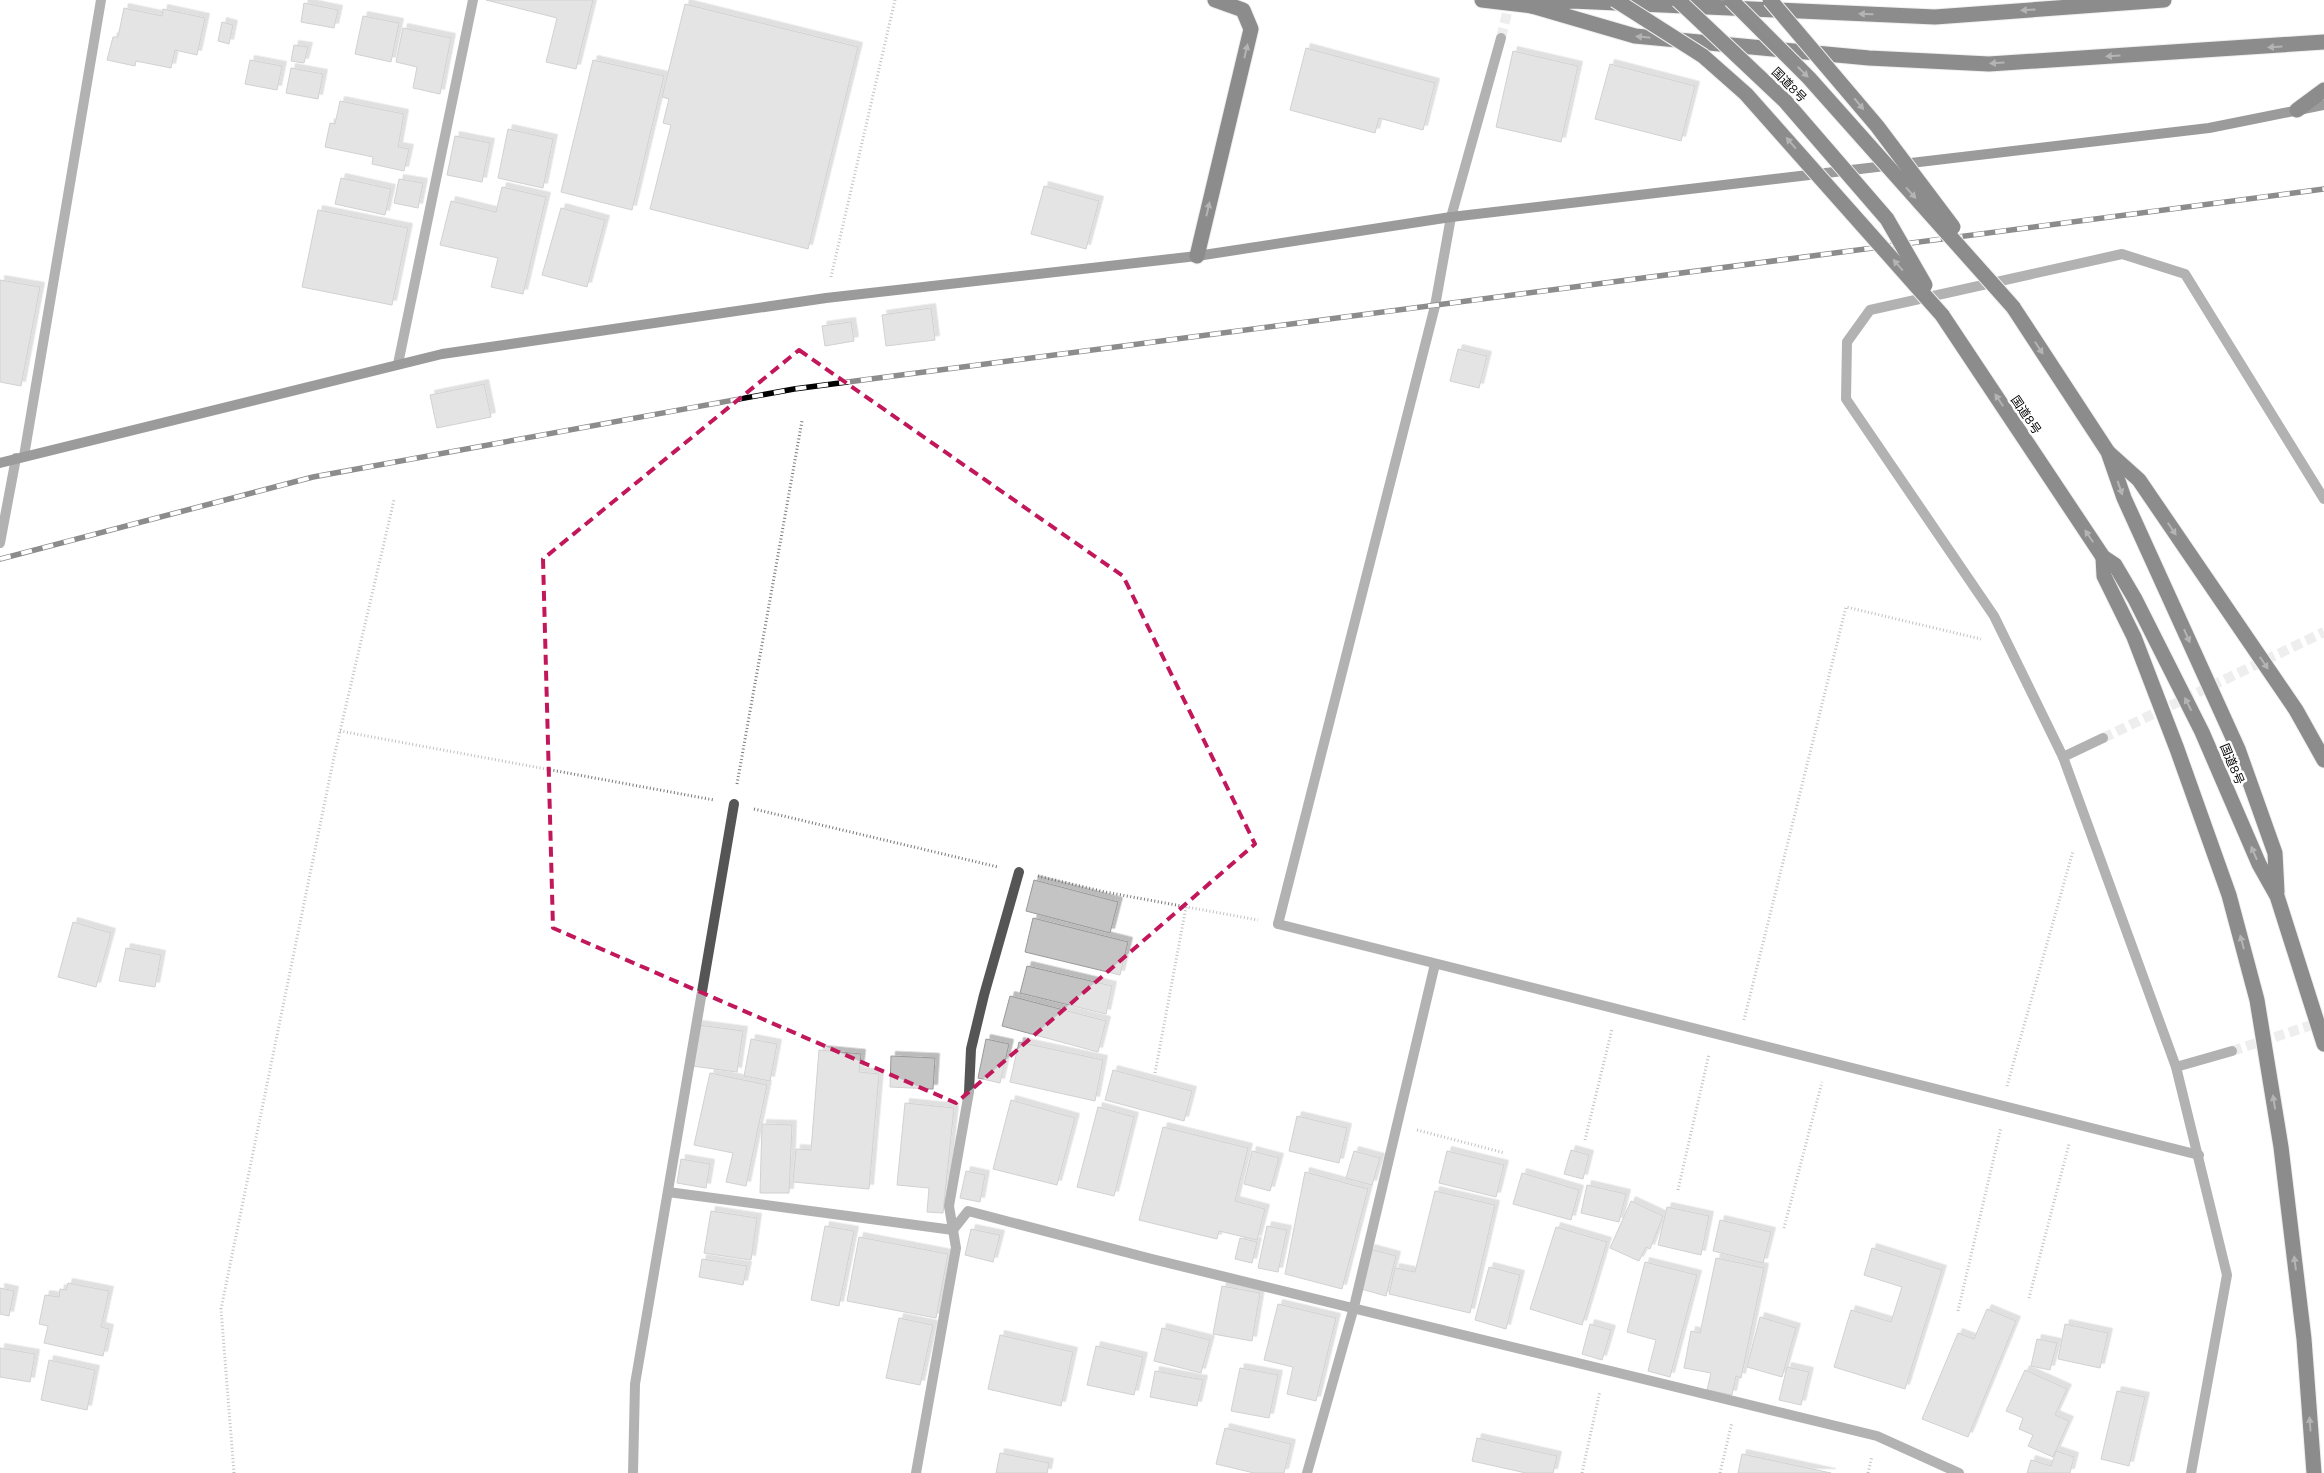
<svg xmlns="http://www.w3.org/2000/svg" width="2324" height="1473" font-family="Mulish,'Noto Sans JP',sans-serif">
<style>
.building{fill:#c4c4c4;stroke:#999;filter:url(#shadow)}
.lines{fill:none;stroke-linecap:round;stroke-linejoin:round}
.street-tunnel{stroke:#d9d9d9;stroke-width:10;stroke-dasharray:10 5;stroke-linecap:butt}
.highway-casing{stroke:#dbdbdb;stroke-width:17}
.path{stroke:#777;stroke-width:3;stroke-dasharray:1 2.5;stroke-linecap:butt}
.lane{stroke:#555;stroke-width:10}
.street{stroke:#555;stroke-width:10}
.secondary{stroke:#222;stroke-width:10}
.highway{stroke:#000;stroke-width:15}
.rail-casing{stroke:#000;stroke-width:5.5}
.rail{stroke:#fff;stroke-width:4;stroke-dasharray:11;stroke-linecap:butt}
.highway-bridge-casing{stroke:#dbdbdb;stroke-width:17;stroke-linecap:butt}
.highway-bridge{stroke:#000;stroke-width:15}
.oneway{fill:#595959}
.marked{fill:none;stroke:#c2185b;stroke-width:4;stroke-dasharray:10 6;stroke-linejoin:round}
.labels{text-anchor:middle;stroke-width:5;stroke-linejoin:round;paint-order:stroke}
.street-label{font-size:12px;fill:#000;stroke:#fff}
</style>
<defs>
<filter id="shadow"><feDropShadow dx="4.5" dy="-4.5" stdDeviation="0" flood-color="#0004"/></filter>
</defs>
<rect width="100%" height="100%" fill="#fff"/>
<g class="building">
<path d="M 486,0 L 593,0 L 576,69 L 546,62 L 557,18 Z"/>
<path d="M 304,3 L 338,10 L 334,28 L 301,22 Z"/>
<path d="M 685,4 L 858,47 L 808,249 L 650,209 L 671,125 L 663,123 L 669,99 L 662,97 Z"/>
<path d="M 124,8 L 162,16 L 163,9 L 205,18 L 197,55 L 175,50 L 171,68 L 136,61 L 135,66 L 107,60 L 113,37 L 118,37 Z"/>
<path d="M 363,16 L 399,23 L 391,62 L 355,54 Z"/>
<path d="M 222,22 L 233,25 L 229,44 L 218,41 Z"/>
<path d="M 403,28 L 451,38 L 440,94 L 413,88 L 417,67 L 396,62 Z"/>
<path d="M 294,45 L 308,47 L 304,63 L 291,61 Z"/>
<path d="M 1306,48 L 1435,83 L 1423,130 L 1379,118 L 1375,133 L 1290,110 Z"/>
<path d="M 1513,51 L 1578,66 L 1561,142 L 1496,127 Z"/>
<path d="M 250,60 L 282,66 L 277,90 L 245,84 Z"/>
<path d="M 593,60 L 664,76 L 632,210 L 561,192 Z"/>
<path d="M 1610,64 L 1695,86 L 1681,141 L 1595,119 Z"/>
<path d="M 291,68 L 323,74 L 318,99 L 286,93 Z"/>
<path d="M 340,101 L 404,114 L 398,147 L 409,149 L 404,171 L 372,164 L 373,157 L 325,147 L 330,123 L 335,124 Z"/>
<path d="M 508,129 L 553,139 L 543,188 L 498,178 Z"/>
<path d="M 455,136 L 490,143 L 482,182 L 447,175 Z"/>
<path d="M 341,178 L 391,189 L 385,215 L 335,204 Z"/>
<path d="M 399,179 L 423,183 L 418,208 L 394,203 Z"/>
<path d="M 1044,186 L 1099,201 L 1086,249 L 1031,234 Z"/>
<path d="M 502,187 L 546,197 L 523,294 L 491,287 L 498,258 L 440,245 L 451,201 L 496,212 Z"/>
<path d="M 561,208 L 605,220 L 587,287 L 542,275 Z"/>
<path d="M 318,210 L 408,228 L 392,305 L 302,287 Z"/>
<path d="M 0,280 L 40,287 L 21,386 L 0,382 Z"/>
<path d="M 931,308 L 935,340 L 886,346 L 882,315 Z"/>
<path d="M 851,322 L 854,341 L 825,346 L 822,326 Z"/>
<path d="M 1458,349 L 1487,356 L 1479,388 L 1450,381 Z"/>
<path d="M 484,384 L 491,417 L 437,428 L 430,395 Z"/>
<path d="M 1034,880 L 1118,902 L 1110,933 L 1026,911 Z"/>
<path d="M 1033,918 L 1128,942 L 1120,975 L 1025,952 Z"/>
<path d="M 73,922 L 111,933 L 96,987 L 58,977 Z"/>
<path d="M 126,948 L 161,955 L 155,987 L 119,981 Z"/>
<path d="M 1027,966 L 1112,986 L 1106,1014 L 1020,993 Z"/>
<path d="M 1010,996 L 1106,1021 L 1098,1052 L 1002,1026 Z"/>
<path d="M 698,1025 L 743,1031 L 737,1072 L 692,1066 Z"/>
<path d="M 751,1039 L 777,1044 L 770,1081 L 744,1076 Z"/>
<path d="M 986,1039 L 1009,1044 L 1000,1083 L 978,1078 Z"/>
<path d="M 1019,1042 L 1103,1060 L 1095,1101 L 1010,1082 Z"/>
<path d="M 819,1050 L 861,1054 L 859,1072 L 879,1074 L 869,1189 L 793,1182 L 796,1149 L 811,1150 Z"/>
<path d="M 891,1056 L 935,1058 L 933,1089 L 890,1087 Z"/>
<path d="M 1113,1070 L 1192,1091 L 1184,1121 L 1105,1100 Z"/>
<path d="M 710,1073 L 767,1085 L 746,1186 L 726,1182 L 733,1153 L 694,1145 Z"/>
<path d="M 1011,1100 L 1075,1118 L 1057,1185 L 993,1169 Z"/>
<path d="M 905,1103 L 954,1108 L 943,1213 L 927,1212 L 929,1188 L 897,1185 Z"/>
<path d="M 1098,1107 L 1134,1117 L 1114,1196 L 1077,1187 Z"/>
<path d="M 1297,1116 L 1347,1128 L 1339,1163 L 1289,1151 Z"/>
<path d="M 762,1124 L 792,1125 L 789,1193 L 760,1193 Z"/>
<path d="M 1163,1127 L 1248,1148 L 1235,1201 L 1265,1209 L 1257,1240 L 1219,1231 L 1217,1239 L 1139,1220 Z"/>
<path d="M 1571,1150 L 1589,1155 L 1583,1179 L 1564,1174 Z"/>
<path d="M 1252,1151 L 1279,1158 L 1270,1191 L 1244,1184 Z"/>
<path d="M 1354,1151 L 1380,1158 L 1372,1185 L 1346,1178 Z"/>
<path d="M 1447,1151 L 1504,1165 L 1496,1197 L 1439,1183 Z"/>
<path d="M 681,1159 L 710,1164 L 706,1188 L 677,1183 Z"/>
<path d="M 966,1171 L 985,1175 L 980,1202 L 960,1198 Z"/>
<path d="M 1305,1172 L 1368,1189 L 1342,1289 L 1285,1274 Z"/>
<path d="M 1522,1173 L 1579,1190 L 1571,1220 L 1513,1204 Z"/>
<path d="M 1587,1185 L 1626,1194 L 1619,1222 L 1581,1213 Z"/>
<path d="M 1435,1191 L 1495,1205 L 1470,1313 L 1389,1294 L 1395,1268 L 1415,1272 Z"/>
<path d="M 1631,1201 L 1663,1216 L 1650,1249 L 1646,1247 L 1639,1261 L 1610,1248 Z"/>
<path d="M 1667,1207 L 1709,1216 L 1701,1255 L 1658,1245 Z"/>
<path d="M 711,1211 L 757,1218 L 751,1260 L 704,1253 Z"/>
<path d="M 1720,1220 L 1771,1232 L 1763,1263 L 1713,1251 Z"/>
<path d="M 825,1226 L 854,1231 L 839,1306 L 811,1300 Z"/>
<path d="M 1267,1226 L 1287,1230 L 1278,1272 L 1258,1268 Z"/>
<path d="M 1556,1227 L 1607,1242 L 1582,1325 L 1530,1309 Z"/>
<path d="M 971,1229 L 1000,1235 L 993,1262 L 965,1255 Z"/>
<path d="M 859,1237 L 948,1254 L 936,1318 L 847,1301 Z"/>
<path d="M 1240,1238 L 1257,1242 L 1252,1263 L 1235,1259 Z"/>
<path d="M 1872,1248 L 1942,1270 L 1905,1389 L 1834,1367 L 1851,1310 L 1891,1322 L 1902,1287 L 1864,1275 Z"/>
<path d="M 1370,1249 L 1396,1256 L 1386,1296 L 1361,1289 Z"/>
<path d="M 1716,1258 L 1764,1268 L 1741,1378 L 1736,1376 L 1732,1395 L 1707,1390 L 1711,1373 L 1684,1368 L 1691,1331 L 1700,1333 Z"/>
<path d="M 702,1259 L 747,1266 L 743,1285 L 699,1277 Z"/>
<path d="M 1645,1262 L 1697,1275 L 1670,1377 L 1648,1371 L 1656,1340 L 1627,1332 Z"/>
<path d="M 1489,1267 L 1520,1275 L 1506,1329 L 1475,1320 Z"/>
<path d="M 68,1283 L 109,1291 L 101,1327 L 109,1329 L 103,1356 L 44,1343 L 48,1326 L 39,1324 L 45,1295 L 59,1297 L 60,1289 L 66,1290 Z"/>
<path d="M 1222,1286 L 1260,1293 L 1252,1341 L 1213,1334 Z"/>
<path d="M 0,1288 L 14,1291 L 9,1316 L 0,1314 Z"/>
<path d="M 1278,1304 L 1336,1318 L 1316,1401 L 1287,1394 L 1293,1367 L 1264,1360 Z"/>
<path d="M 1987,1309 L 2016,1321 L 1968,1437 L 1922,1419 L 1958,1333 L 1974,1339 Z"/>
<path d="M 1760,1317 L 1796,1328 L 1782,1377 L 1747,1367 Z"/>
<path d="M 899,1318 L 933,1325 L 920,1385 L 886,1378 Z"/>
<path d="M 1590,1324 L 1611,1330 L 1602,1360 L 1582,1354 Z"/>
<path d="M 2065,1324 L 2108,1333 L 2100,1368 L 2058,1359 Z"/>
<path d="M 1162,1328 L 1210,1340 L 1201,1373 L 1154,1361 Z"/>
<path d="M 1000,1335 L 1073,1352 L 1061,1406 L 988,1389 Z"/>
<path d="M 2037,1339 L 2057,1343 L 2050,1370 L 2031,1366 Z"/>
<path d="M 1096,1346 L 1143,1357 L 1134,1395 L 1087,1385 Z"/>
<path d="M 0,1348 L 35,1354 L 30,1382 L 0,1377 Z"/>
<path d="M 49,1360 L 95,1370 L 87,1410 L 41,1400 Z"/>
<path d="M 1787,1367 L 1809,1372 L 1801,1405 L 1779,1400 Z"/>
<path d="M 1240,1368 L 1278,1375 L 1269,1418 L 1231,1411 Z"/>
<path d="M 2025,1370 L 2067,1389 L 2055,1415 L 2069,1421 L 2053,1457 L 2028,1446 L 2033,1435 L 2019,1429 L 2023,1418 L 2006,1411 Z"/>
<path d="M 1155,1371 L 1203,1380 L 1197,1406 L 1150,1397 Z"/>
<path d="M 2117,1391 L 2145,1397 L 2129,1466 L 2101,1459 Z"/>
<path d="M 1225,1428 L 1291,1444 L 1284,1473 L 1254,1473 L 1216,1464 Z"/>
<path d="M 1477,1438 L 1557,1456 L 1553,1473 L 1526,1473 L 1472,1461 Z"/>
<path d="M 2056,1451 L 2074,1457 L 2070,1473 L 2027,1473 L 2031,1460 L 2051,1466 Z"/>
<path d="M 1000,1453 L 1049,1463 L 1047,1473 L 996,1473 Z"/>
<path d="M 1742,1454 L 1831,1473 L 1738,1473 Z"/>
</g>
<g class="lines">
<g class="street-tunnel">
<path d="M 1501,38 L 1510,0"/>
<path d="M 2103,738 L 2324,632"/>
<path d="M 2232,1051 L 2321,1022"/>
</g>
<defs>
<g id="highway">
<path d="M 1482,0 L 1532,6 L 1572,1 L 1935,17 L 2164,0"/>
<path d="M 1532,6 L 1635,36 L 1869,58 L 1989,64 L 2324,42"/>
<path d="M 2297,110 L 2324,90"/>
<path d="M 1197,256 L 1251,29 L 1243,10 L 1215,0"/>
<path d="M 2013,307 L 2108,452 L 2124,498 L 2238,749 L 2275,853 L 2277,892"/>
<path d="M 1942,315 L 2103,557 L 2115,565 L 2135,599 L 2202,732 L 2259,864 L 2277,896 L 2324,1044"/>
<path d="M 2109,453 L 2139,480 L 2296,710 L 2324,760"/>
<path d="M 2103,557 L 2104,576 L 2134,637 L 2177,749 L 2229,895 L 2257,1000 L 2281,1147 L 2304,1339 L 2314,1473"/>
</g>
</defs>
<use href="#highway" class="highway-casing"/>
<g class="path">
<path d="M 831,277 L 895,0"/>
<path d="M 340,731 L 714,800"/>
<path d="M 737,784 L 802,421"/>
<path d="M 754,809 L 998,867"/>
<path d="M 1038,876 L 1105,892 L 1258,920"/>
<path d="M 1744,1020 L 1846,607 L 1981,639"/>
<path d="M 1155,1073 L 1186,907"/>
<path d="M 2007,1086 L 2073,851"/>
<path d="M 1417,1130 L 1505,1153"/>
<path d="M 1585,1140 L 1612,1029"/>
<path d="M 1678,1190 L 1709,1054"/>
<path d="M 1784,1228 L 1822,1082"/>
<path d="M 2029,1298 L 2069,1144"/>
<path d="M 1958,1311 L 2001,1127"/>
<path d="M 234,1473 L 221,1309 L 334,757 L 394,500"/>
<path d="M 1582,1473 L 1600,1391"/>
<path d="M 1720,1473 L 1732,1422"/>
<path d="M 1868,1473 L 1872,1456"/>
</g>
<g class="lane">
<path d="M 0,543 L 16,458"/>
<path d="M 1278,924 L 1435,306 L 1451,217 L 1501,38"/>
</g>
<g class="street">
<path d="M 398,364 L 473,0"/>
<path d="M 24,456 L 101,0"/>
<path d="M 2063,757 L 2103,738"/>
<path d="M 1278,924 L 2199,1155"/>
<path d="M 2176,1067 L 2232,1051"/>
<path d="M 668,1192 L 953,1230 L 968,1211 L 1152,1259 L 1877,1436 L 1959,1473"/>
<path d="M 633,1473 L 635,1384 L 734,804"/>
<path d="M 916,1473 L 956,1248 L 949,1206 L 969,1092 L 971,1049 L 984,995 L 1019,872"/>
<path d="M 1307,1473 L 1354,1307 L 1435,964"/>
<path d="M 2191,1473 L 2227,1275 L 2176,1067 L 2063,757 L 1994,616 L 1846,399 L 1847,342 L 1870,310 L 2122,254 L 2185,274 L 2324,499"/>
</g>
<path class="secondary" d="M 0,463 L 442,354 L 826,298 L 1197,256 L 1451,217 L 2209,128 L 2324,105"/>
<use href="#highway" class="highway"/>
<defs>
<path id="rail" d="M 0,559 L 313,477 L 794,389 L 2324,189"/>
</defs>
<use href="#rail" class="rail-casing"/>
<use href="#rail" class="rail"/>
<defs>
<g id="highway-bridge">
<path d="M 1615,0 L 1703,56 L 1746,94 L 1942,315"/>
<path d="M 1678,0 L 1785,101 L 1887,219 L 1925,285"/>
<path d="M 1731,0 L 1809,78 L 2013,307"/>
<path d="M 1770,0 L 1877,126 L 1953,227"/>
</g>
</defs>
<use href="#highway-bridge" class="highway-bridge-casing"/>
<use href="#highway-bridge" class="highway-bridge"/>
</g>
<defs><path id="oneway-solid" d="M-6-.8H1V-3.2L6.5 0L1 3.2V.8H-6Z" transform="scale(1.25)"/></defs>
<g class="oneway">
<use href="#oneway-solid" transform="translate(2028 10) rotate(176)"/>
<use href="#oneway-solid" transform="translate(1866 14) rotate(-178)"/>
<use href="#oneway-solid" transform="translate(1643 37) rotate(-174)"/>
<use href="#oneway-solid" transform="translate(2275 47) rotate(177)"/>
<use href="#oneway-solid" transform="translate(1246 51) rotate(-77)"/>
<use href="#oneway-solid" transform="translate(2113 56) rotate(177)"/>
<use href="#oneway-solid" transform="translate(1997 63) rotate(177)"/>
<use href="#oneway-solid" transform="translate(1803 72) rotate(45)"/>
<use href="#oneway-solid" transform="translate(1859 104) rotate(50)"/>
<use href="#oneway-solid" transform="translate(1791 143) rotate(-131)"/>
<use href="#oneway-solid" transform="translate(1911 193) rotate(48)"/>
<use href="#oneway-solid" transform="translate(1208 209) rotate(-77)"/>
<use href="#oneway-solid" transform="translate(1898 265) rotate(-131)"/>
<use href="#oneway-solid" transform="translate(2039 348) rotate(57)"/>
<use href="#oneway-solid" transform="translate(1999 400) rotate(-124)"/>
<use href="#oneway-solid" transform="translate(2120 488) rotate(71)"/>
<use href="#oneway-solid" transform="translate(2172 529) rotate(56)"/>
<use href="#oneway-solid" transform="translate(2089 536) rotate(-124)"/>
<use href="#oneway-solid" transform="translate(2187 636) rotate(66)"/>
<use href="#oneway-solid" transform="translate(2264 663) rotate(56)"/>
<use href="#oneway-solid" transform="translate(2188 704) rotate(-117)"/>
<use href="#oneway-solid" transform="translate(2254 853) rotate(-113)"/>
<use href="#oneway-solid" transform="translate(2242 942) rotate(-105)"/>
<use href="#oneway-solid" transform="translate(2274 1102) rotate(-99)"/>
<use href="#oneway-solid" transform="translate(2295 1263) rotate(-97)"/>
<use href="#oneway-solid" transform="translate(2310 1424) rotate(-94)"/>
</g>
<path d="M0 0H2324V1473H0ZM 799,350 L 1123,576 L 1255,844 L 956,1103 L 553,928 L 543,559 Z" fill="#fff" fill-opacity=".55" fill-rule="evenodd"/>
<path class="marked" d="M 799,350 L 1123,576 L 1255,844 L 956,1103 L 553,928 L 543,559 Z"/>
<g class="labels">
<g class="street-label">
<text transform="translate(1789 85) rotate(45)" y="4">国道8号</text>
<text transform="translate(2026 415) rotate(56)" y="4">国道8号</text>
<text transform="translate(2232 764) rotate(67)" y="4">国道8号</text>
</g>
</g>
</svg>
